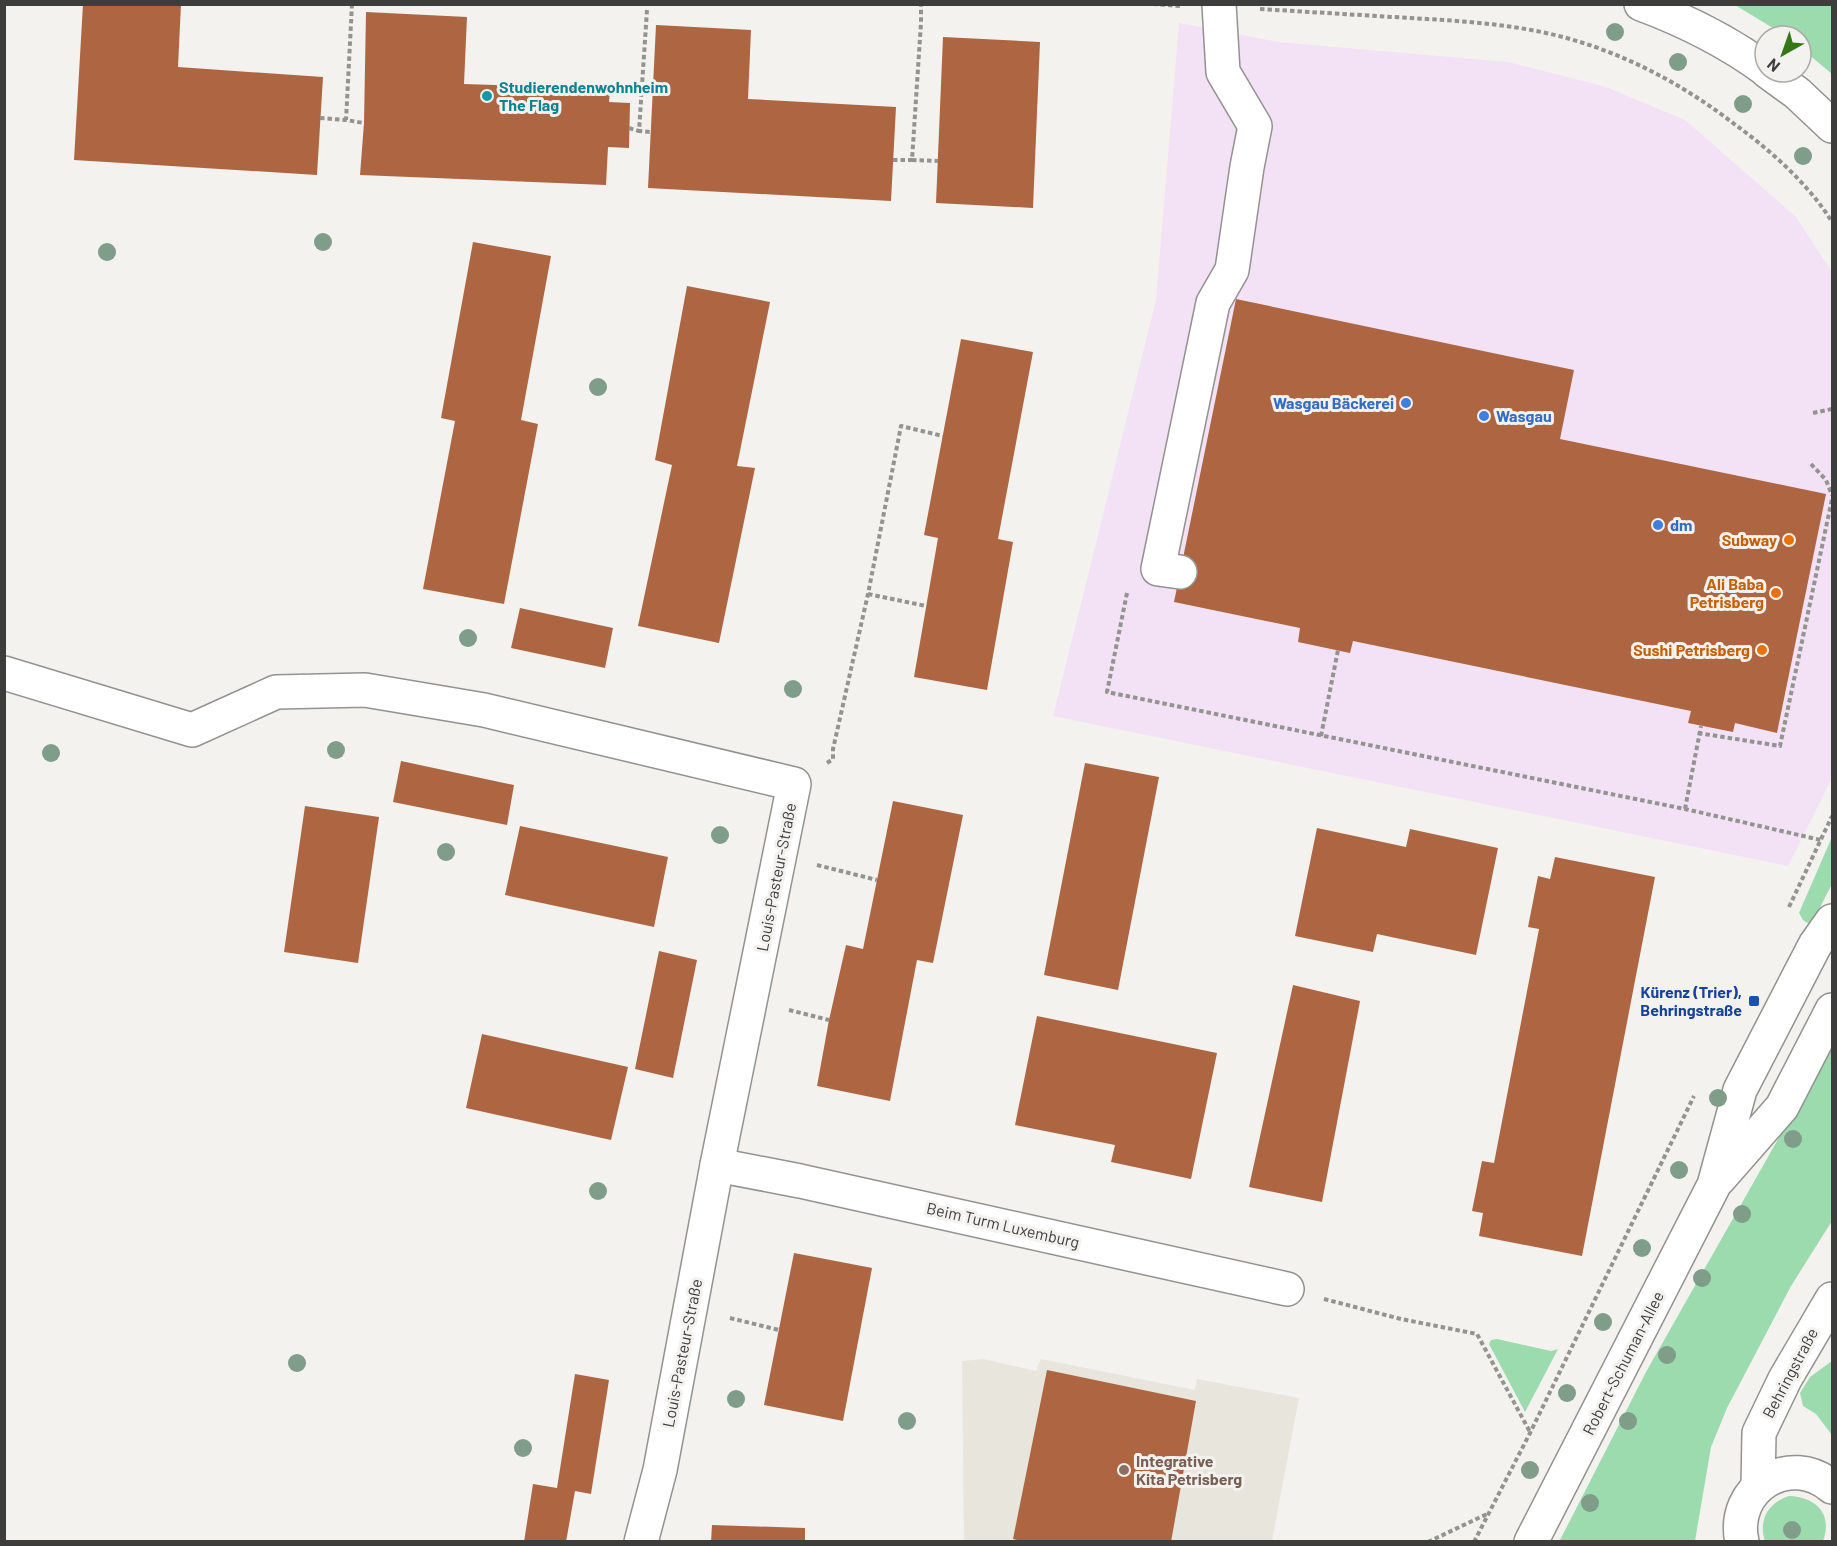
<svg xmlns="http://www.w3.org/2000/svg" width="1837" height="1546" font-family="Barlow,sans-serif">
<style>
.commercial{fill:#f3e2f5}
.built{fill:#e8e6dc}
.green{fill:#9bdbad}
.building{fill:#ad6641}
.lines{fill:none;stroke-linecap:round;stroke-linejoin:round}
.minor-casing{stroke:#92928f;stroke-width:36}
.path{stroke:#939390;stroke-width:4;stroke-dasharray:4.5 3;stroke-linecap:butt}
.minor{stroke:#fff;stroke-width:33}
.tree{fill:#809d89}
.culture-dot{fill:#0f9aa8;stroke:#f3f2ef;stroke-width:2}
.shop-dot{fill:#3f7fe0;stroke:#f3f2ef;stroke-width:2}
.food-dot{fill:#e8710a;stroke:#f3f2ef;stroke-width:2}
.transit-dot{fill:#1a4fb4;stroke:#f3f2ef;stroke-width:2}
.education-dot{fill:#8d6e63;stroke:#f3f2ef;stroke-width:2}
.labels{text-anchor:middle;stroke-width:6;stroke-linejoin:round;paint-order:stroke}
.culture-label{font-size:16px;font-weight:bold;fill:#0d838f;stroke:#f3f2ef;text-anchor:start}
.shop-label{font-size:16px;font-weight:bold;fill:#366cbe;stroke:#f3f2ef;text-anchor:start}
.food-label{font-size:16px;font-weight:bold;fill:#c56008;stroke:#f3f2ef;text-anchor:end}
.street-label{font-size:16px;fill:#3d3d3b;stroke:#f3f2ef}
.transit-label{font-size:16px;font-weight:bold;fill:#164399;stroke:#f3f2ef;text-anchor:end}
.education-label{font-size:16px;font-weight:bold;fill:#785e54;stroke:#f3f2ef;text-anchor:start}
</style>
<rect width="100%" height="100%" fill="#f3f2ef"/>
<path class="commercial" d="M 1179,23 L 1278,42 L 1508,62 L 1606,87 L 1685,120 L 1796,217 L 1832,272 L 1832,778 L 1788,866 L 1053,716 L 1156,300 Z"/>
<path class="built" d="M 983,1359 L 1036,1371 L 1041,1359 L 1195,1390 L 1197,1379 L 1299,1398 L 1272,1541 L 964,1541 L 962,1361 Z"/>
<g class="green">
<path d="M 1735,5 L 1832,5 L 1832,74 L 1801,48 L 1801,36 L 1786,36 Z"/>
<path d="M 1832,837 L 1832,884 L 1811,925 L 1803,920 L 1799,913 Z"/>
<path d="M 1832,1044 L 1832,1221 L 1791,1286 L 1727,1408 L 1711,1447 L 1695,1541 L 1559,1542 L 1646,1372 Z"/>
<path d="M 1497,1339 L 1551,1351 L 1558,1349 L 1525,1412 L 1489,1344 L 1491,1340 Z"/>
<path d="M 1832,1361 L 1832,1435 L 1816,1414 L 1803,1406 L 1800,1393 L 1810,1377 Z"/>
<path d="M 1789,1496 C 1816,1497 1833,1514 1823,1541 L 1765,1541 C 1758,1520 1768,1503 1789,1496 Z"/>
</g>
<g class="building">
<path d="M 83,4 L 181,4 L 178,67 L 323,77 L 317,175 L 74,160 Z"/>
<path d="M 366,12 L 467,17 L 464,84 L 610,89 L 609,102 L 630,103 L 629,148 L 608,147 L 606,185 L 360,175 L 364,123 Z"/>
<path d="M 656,25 L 751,30 L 748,99 L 896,107 L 891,201 L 648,188 Z"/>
<path d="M 943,37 L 1040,42 L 1033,208 L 936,203 Z"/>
<path d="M 473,242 L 551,256 L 521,420 L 538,424 L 504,604 L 423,589 L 455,421 L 441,418 Z"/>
<path d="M 687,286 L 770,302 L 737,466 L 755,468 L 719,643 L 638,626 L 672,465 L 655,460 Z"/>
<path d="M 1236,299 L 1574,370 L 1560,439 L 1826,494 L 1777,733 L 1735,723 L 1733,732 L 1688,723 L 1691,711 L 1353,641 L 1350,653 L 1298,642 L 1300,628 L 1174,602 Z"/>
<path d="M 961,339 L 1033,352 L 998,539 L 1013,542 L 987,690 L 914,677 L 938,538 L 924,535 Z"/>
<path d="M 520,608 L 613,628 L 605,668 L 511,648 Z"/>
<path d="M 401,761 L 514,785 L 507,825 L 393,802 Z"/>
<path d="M 1085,763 L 1159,777 L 1118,990 L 1044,975 Z"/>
<path d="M 893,801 L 963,815 L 933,963 L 917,960 L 890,1101 L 817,1086 L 829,1020 L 846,945 L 863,949 Z"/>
<path d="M 305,806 L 379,817 L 358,963 L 284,952 Z"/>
<path d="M 520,826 L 668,857 L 654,927 L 505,895 Z"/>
<path d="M 1317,828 L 1406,847 L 1410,829 L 1498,848 L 1476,955 L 1377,934 L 1373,952 L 1295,936 Z"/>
<path d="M 1555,857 L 1655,877 L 1582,1256 L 1479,1236 L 1483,1213 L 1472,1211 L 1482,1161 L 1494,1163 L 1539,929 L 1528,927 L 1538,876 L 1550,879 Z"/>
<path d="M 659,951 L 697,960 L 673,1078 L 635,1069 Z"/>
<path d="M 1293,985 L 1360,1001 L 1322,1202 L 1249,1187 Z"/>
<path d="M 1037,1016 L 1217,1053 L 1191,1179 L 1111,1162 L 1115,1145 L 1015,1125 Z"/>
<path d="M 482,1034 L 628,1067 L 611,1140 L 466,1108 Z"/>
<path d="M 794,1253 L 872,1268 L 843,1421 L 764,1405 Z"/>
<path d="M 1047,1370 L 1196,1401 L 1171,1542 L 1026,1542 L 1013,1539 Z"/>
<path d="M 575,1374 L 609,1380 L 591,1494 L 575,1491 L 566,1542 L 524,1542 L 533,1484 L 557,1488 Z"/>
<path d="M 712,1525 L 805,1528 L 805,1542 L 711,1542 Z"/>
</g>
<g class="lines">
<defs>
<g id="minor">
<path d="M 1641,4 C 1684,20 1728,42 1765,69"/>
<path d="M 1768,72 L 1797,93 L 1832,126"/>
<path d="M 1180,572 L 1158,569 L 1213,303 L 1232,270 L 1247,167 L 1255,126 L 1223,72 L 1219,4"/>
<path d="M 4,673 L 192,730 L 276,692 L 365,690 L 484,710 L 794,784 L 717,1165 L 660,1470 L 641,1542"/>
<path d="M 717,1165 L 800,1181 L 1287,1289"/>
<path d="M 1719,1179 L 1782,1107 L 1832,1010"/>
<path d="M 1758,1487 L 1759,1433 L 1785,1379 L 1832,1299"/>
<path d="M 1531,1542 L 1714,1185 L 1740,1090 L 1815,945 L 1832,921"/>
<path d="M 1742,1542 C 1730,1488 1790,1451 1832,1487"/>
</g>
</defs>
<use href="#minor" class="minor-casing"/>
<g class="path">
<path d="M 352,4 L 346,120 L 364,123"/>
<path d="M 1153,4 L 1180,6"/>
<path d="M 1260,9 C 1310,12 1360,15 1410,18 C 1462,21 1513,24 1563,37 C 1626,54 1682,84 1733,123 C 1770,150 1808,183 1832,222"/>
<path d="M 647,10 L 639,131 L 650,132"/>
<path d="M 320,118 L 346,120"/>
<path d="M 629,128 L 639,131"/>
<path d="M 893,160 L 912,160 L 921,23 L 921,4"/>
<path d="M 912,160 L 938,161"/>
<path d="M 1813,413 L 1832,409"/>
<path d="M 1811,464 L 1826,480 L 1832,495"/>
<path d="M 1127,593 L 1107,692 L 1685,809 L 1821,840"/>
<path d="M 868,594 L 926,606"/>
<path d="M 1698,733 L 1780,746 L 1832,499"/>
<path d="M 1321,736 L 1338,650"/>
<path d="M 827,763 L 833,759 L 833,749 L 868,594 L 901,426 L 943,436"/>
<path d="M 1685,809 L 1701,726"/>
<path d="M 817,865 L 877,880"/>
<path d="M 1789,907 L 1832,816"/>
<path d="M 789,1010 L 829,1020"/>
<path d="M 1324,1299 L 1401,1319 L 1477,1334 L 1530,1432"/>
<path d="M 730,1318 L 779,1330"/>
<path d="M 1428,1542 L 1487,1514"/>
<path d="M 1474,1542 L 1530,1433 L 1694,1096"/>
</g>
<use href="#minor" class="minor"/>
</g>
<g class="tree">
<circle cx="1615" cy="32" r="9"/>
<circle cx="1678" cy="62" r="9"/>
<circle cx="1743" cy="104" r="9"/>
<circle cx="1803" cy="156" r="9"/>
<circle cx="323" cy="242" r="9"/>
<circle cx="107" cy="252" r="9"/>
<circle cx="598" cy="387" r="9"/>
<circle cx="468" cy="638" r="9"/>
<circle cx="793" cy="689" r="9"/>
<circle cx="336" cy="750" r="9"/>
<circle cx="51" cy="753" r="9"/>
<circle cx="720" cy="835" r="9"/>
<circle cx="446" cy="852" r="9"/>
<circle cx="1718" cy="1098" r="9"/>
<circle cx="1793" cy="1139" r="9"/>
<circle cx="1679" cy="1170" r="9"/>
<circle cx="598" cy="1191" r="9"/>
<circle cx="1742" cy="1214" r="9"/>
<circle cx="1642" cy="1248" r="9"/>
<circle cx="1702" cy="1278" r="9"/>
<circle cx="1603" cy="1322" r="9"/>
<circle cx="1667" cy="1355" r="9"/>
<circle cx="297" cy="1363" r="9"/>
<circle cx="1567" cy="1393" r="9"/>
<circle cx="736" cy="1399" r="9"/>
<circle cx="907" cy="1421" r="9"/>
<circle cx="1628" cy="1421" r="9"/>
<circle cx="523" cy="1448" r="9"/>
<circle cx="1530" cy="1470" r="9"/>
<circle cx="1590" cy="1503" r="9"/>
<circle cx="1792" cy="1530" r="9"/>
</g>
<circle class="culture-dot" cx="487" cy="96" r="6"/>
<g class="shop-dot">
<circle cx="1406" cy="403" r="6"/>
<circle cx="1484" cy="416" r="6"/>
<circle cx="1658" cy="525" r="6"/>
</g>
<g class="food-dot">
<circle cx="1789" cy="540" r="6"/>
<circle cx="1776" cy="593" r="6"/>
<circle cx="1762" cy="650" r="6"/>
</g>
<rect class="transit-dot" x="1748" y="995" width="12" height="12" rx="3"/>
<circle class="education-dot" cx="1124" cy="1470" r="6"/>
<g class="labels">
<g class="culture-label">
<text x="499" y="93">Studierendenwohnheim<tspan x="499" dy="18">The Flag</tspan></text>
</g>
<g class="shop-label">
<text x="1394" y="409" text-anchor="end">Wasgau Bäckerei</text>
<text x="1496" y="422">Wasgau</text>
<text x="1670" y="531">dm</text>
</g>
<g class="food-label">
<text x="1777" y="546">Subway</text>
<text x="1764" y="590">Ali Baba<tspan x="1764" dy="18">Petrisberg</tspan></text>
<text x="1750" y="656">Sushi Petrisberg</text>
</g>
<g class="street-label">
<text transform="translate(776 877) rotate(-79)" y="6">Louis-Pasteur-Straße</text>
<text transform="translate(1003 1225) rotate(13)" y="6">Beim Turm Luxemburg</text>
<text transform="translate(682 1353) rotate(-79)" y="6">Louis-Pasteur-Straße</text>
<text transform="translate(1623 1363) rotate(-63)" y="6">Robert-Schuman-Allee</text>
<text transform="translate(1790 1373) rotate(-62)" y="6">Behringstraße</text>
</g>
<g class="transit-label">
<text x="1742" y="998">Kürenz (Trier),<tspan x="1742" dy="18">Behringstraße</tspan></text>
</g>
<g class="education-label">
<text x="1136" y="1467">Integrative<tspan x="1136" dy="18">Kita Petrisberg</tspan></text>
</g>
</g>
<rect width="1837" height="1546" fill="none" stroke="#3d3d3b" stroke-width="12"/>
<g transform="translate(1783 54) rotate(220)"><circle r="28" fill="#f3f2ef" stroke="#aaaaa7" stroke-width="1.5"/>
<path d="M0-4.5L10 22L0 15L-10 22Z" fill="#327819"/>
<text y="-9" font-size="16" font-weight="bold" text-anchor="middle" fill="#3d3d3b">N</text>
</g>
</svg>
